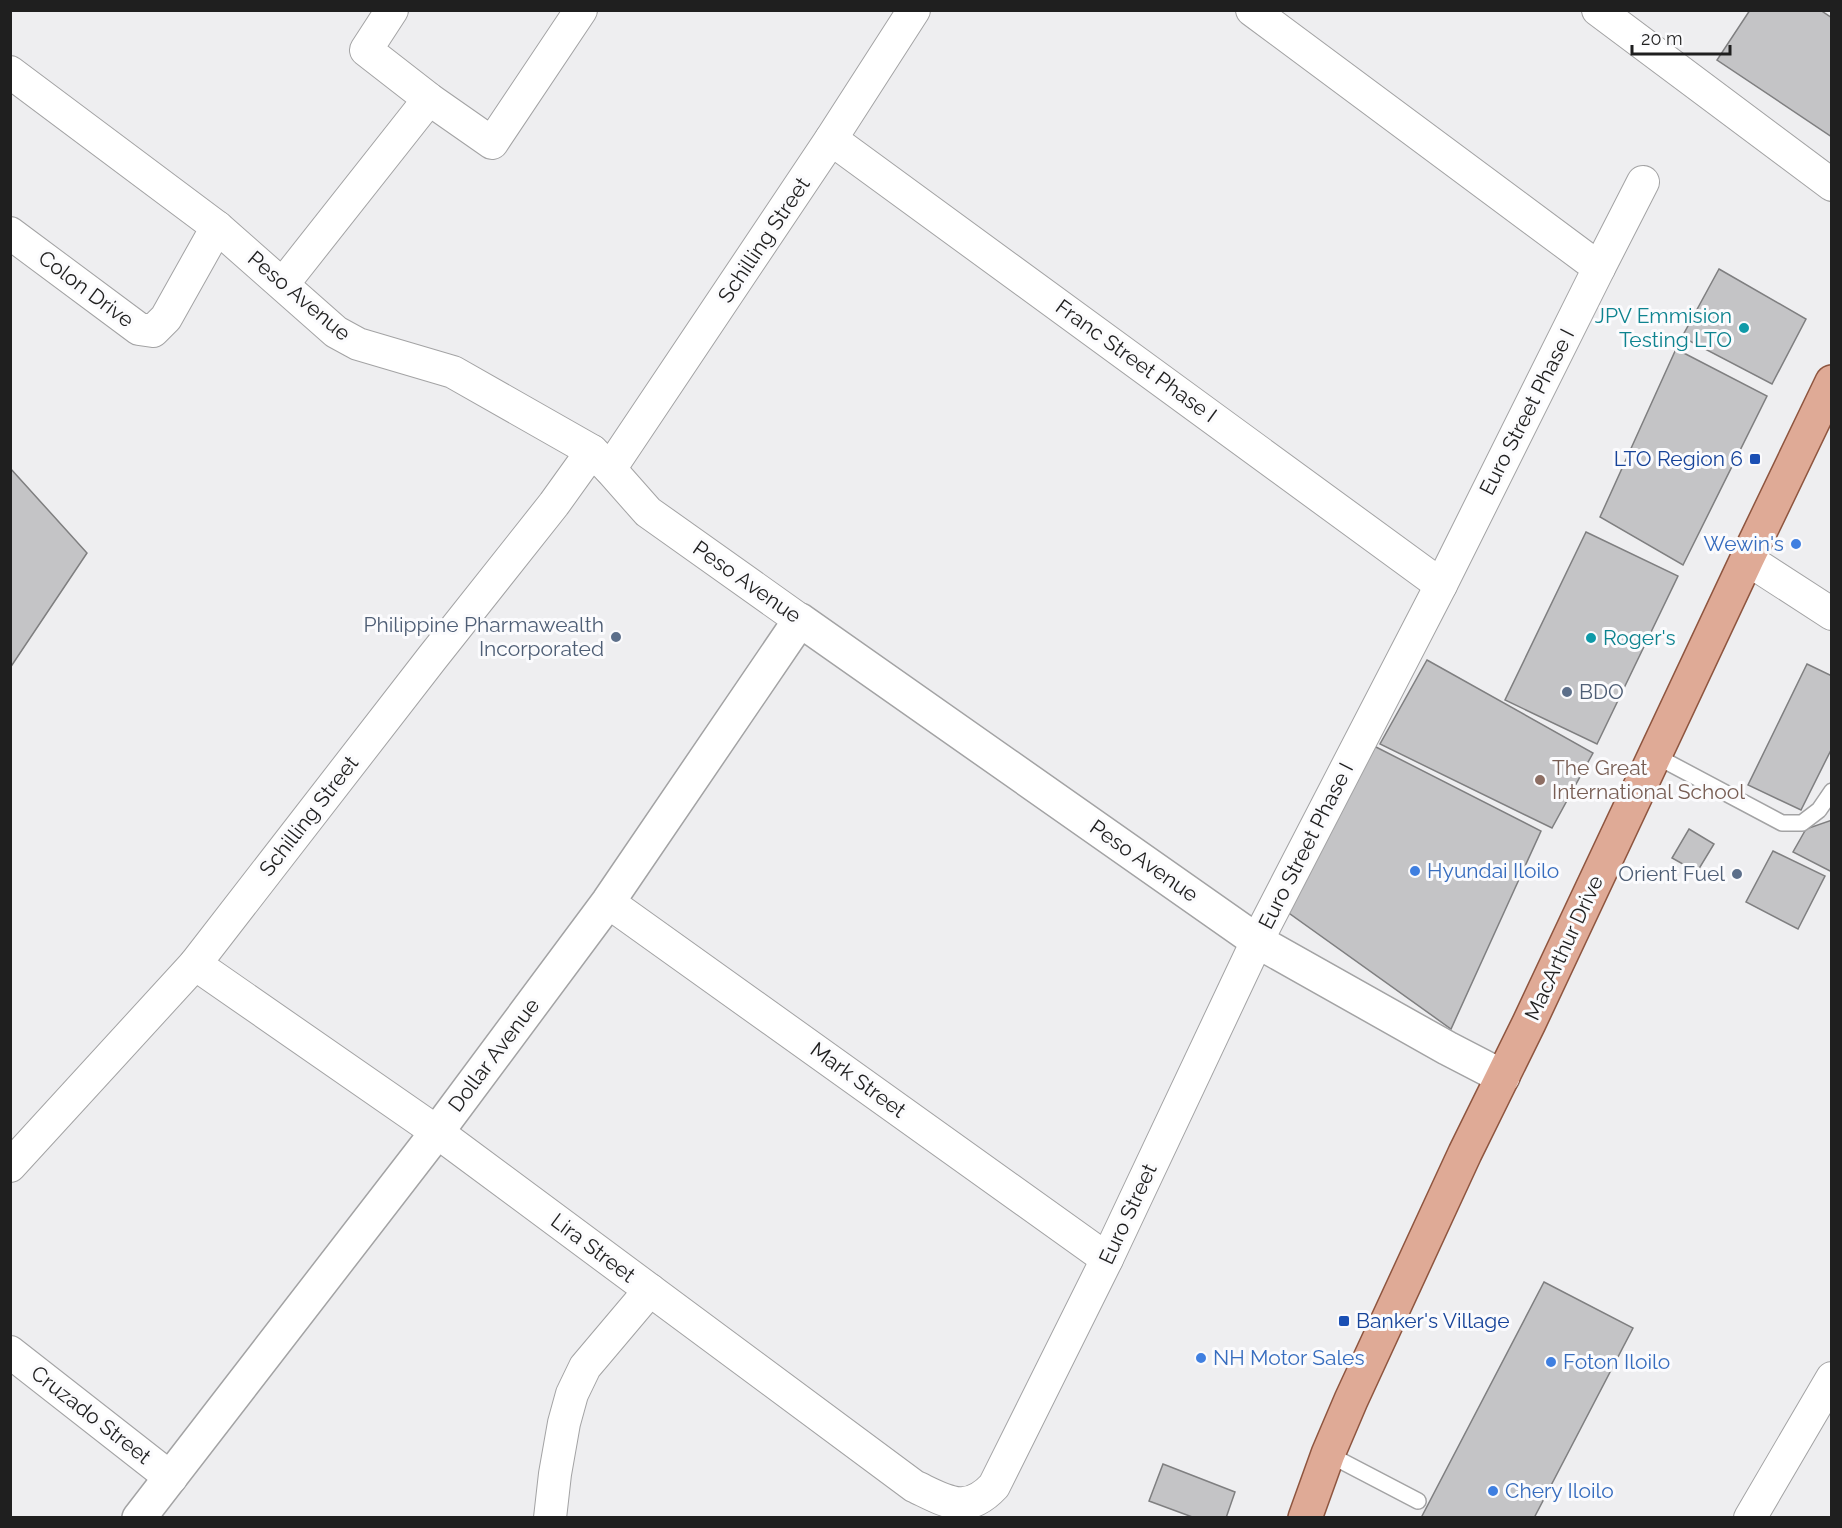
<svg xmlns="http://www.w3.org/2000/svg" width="1842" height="1528" font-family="Raleway,sans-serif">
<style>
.building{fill:#c4c4c6;stroke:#7f7f80;stroke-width:1.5}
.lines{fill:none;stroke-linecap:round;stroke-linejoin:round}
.service-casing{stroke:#a3a3a4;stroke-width:18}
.minor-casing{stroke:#a3a3a4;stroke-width:34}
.tertiary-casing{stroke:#a3a3a4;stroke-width:36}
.primary-casing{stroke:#8e553f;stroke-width:36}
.service{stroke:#fff;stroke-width:15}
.minor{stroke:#fff;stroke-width:32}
.tertiary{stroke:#fff;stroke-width:33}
.primary{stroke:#dfaa96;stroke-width:33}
.culture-dot{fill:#0f9aa8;stroke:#fbfbfd;stroke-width:2}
.transit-dot{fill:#1a4fb4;stroke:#fbfbfd;stroke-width:2}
.shop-dot{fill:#3f7fe0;stroke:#fbfbfd;stroke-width:2}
.service-dot{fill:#5c6f8a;stroke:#fbfbfd;stroke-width:2}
.education-dot{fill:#8d6e63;stroke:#fbfbfd;stroke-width:2}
.labels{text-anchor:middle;stroke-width:6;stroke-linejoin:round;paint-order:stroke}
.street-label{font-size:21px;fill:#1f1f1f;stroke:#fbfbfd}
.culture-label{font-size:21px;fill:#0d838f;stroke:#fbfbfd;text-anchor:end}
.transit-label{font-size:21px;fill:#164399;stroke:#fbfbfd;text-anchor:end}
.shop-label{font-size:21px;fill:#366cbe;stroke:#fbfbfd;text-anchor:start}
.service-label{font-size:21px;fill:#4e5e75;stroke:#fbfbfd;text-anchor:end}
.education-label{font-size:21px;fill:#785e54;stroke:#fbfbfd;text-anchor:start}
</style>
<rect width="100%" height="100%" fill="#eeeef0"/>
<g class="building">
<path d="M 1750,10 L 1820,10 L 1832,18 L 1832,137 L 1717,60 Z"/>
<path d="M 1719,269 L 1806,319 L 1772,384 L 1682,337 Z"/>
<path d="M 1676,349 L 1767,396 L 1683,565 L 1600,517 Z"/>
<path d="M 10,468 L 87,553 L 10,668 Z"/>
<path d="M 1586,532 L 1678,576 L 1597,744 L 1505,700 Z"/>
<path d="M 1427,660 L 1593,753 L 1552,828 L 1380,744 Z"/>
<path d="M 1807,664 L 1832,676 L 1832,748 L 1801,810 L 1748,785 Z"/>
<path d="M 1374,746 L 1541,831 L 1451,1029 L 1286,911 Z"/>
<path d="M 1832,820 L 1832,872 L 1793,852 L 1806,829 Z"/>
<path d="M 1689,829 L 1714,844 L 1697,872 L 1672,858 Z"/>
<path d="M 1773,851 L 1825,876 L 1798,929 L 1746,902 Z"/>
<path d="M 1544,1282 L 1633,1328 L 1534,1518 L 1421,1518 Z"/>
<path d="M 1163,1464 L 1235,1492 L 1226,1518 L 1195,1518 L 1149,1501 Z"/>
</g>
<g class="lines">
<defs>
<g id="service">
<path d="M 1654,755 L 1782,823 L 1802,823 L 1819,810 L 1832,791"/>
<path d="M 1328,1454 L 1418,1501"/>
</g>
<g id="minor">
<path d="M 392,10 L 366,50 L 429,99 L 492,143 L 581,10"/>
<path d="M 1598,10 L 1832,185"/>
<path d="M 10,72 L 217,227 L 336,332 L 358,344 L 453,372 L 592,451 L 610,469 L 648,512 L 800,620"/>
<path d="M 831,139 L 1441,585"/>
<path d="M 10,233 L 139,329 L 153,331 L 166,318 L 217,227"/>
<path d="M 1599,268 L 1643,182"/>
<path d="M 283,284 L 429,99"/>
<path d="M 610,469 L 831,139 L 914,10"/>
<path d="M 1747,559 L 1832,614"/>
<path d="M 608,902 L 1107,1259"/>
<path d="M 195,964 L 437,1132 L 914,1486 C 946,1501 966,1516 994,1486 L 1107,1259 L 1257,941 L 1441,585 L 1599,268 L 1252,10"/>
<path d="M 10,1166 L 195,964 L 432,658 L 554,504 L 592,451"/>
<path d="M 10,1352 L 171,1478"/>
<path d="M 550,1518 L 555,1474 L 564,1423 L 572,1394 L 585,1367 L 650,1290"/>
<path d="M 1750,1518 L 1832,1378"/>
</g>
<path id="tertiary" d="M 139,1518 L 437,1132 L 608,902 L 800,620 L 1257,941 L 1447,1048 L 1503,1077"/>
<path id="primary" d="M 1305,1518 L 1328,1454 L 1351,1400 L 1465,1153 L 1529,1023 L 1747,559 L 1832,382"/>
</defs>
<use href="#service" class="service-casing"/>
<use href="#minor" class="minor-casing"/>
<use href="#tertiary" class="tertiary-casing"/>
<use href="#primary" class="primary-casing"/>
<use href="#service" class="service"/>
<use href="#minor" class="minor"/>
<use href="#tertiary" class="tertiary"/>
<use href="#primary" class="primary"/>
</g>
<g class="culture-dot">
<circle cx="1744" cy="328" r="6"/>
<circle cx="1591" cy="638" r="6"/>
</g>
<g class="transit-dot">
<rect x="1749" y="453" width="12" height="12" rx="3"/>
<rect x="1338" y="1315" width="12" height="12" rx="3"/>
</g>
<g class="shop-dot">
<circle cx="1796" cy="544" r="6"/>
<circle cx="1415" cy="871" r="6"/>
<circle cx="1201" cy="1358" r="6"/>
<circle cx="1551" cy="1362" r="6"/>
<circle cx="1493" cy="1491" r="6"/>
</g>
<g class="service-dot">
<circle cx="616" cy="637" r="6"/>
<circle cx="1567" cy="692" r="6"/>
<circle cx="1737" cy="874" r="6"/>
</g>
<circle class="education-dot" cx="1540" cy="780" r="6"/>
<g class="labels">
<g class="street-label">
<text transform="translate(764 240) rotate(-56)" y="7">Schilling Street</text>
<text transform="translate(86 289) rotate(37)" y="7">Colon Drive</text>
<text transform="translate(299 296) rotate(40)" y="7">Peso Avenue</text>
<text transform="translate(1136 361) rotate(36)" y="7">Franc Street Phase I</text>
<text transform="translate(1527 412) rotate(-63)" y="7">Euro Street Phase I</text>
<text transform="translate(747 582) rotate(35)" y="7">Peso Avenue</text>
<text transform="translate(309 816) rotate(-52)" y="7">Schilling Street</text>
<text transform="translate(1306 846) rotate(-63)" y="7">Euro Street Phase I</text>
<text transform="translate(1144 861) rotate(35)" y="7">Peso Avenue</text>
<text transform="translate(1564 948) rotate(-65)" y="7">MacArthur Drive</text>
<text transform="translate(494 1055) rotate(-53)" y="7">Dollar Avenue</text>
<text transform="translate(858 1080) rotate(36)" y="7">Mark Street</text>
<text transform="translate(1128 1214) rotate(-65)" y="7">Euro Street</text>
<text transform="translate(593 1248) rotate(37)" y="7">Lira Street</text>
<text transform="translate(91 1415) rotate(38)" y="7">Cruzado Street</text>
</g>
<g class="culture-label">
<text x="1732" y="323">JPV Emmision<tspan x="1732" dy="24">Testing LTO</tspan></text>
<text x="1603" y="645" text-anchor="start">Roger's</text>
</g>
<g class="transit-label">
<text x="1743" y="466">LTO Region 6</text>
<text x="1356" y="1328" text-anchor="start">Banker's Village</text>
</g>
<g class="shop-label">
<text x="1784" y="551" text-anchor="end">Wewin's</text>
<text x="1427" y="878">Hyundai Iloilo</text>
<text x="1213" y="1365">NH Motor Sales</text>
<text x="1563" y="1369">Foton Iloilo</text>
<text x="1505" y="1498">Chery Iloilo</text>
</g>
<g class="service-label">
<text x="604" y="632">Philippine Pharmawealth<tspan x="604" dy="24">Incorporated</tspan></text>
<text x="1579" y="699" text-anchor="start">BDO</text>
<text x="1725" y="881">Orient Fuel</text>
</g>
<g class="education-label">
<text x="1552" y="775">The Great<tspan x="1552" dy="24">International School</tspan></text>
</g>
</g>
<rect width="1842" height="1528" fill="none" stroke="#1f1f1f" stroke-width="24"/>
<path d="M1632 45v9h98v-9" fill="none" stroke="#1f1f1f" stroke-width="3"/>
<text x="1641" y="45" font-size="18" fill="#1f1f1f" stroke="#fbfbfd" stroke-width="4.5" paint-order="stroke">20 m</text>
</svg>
